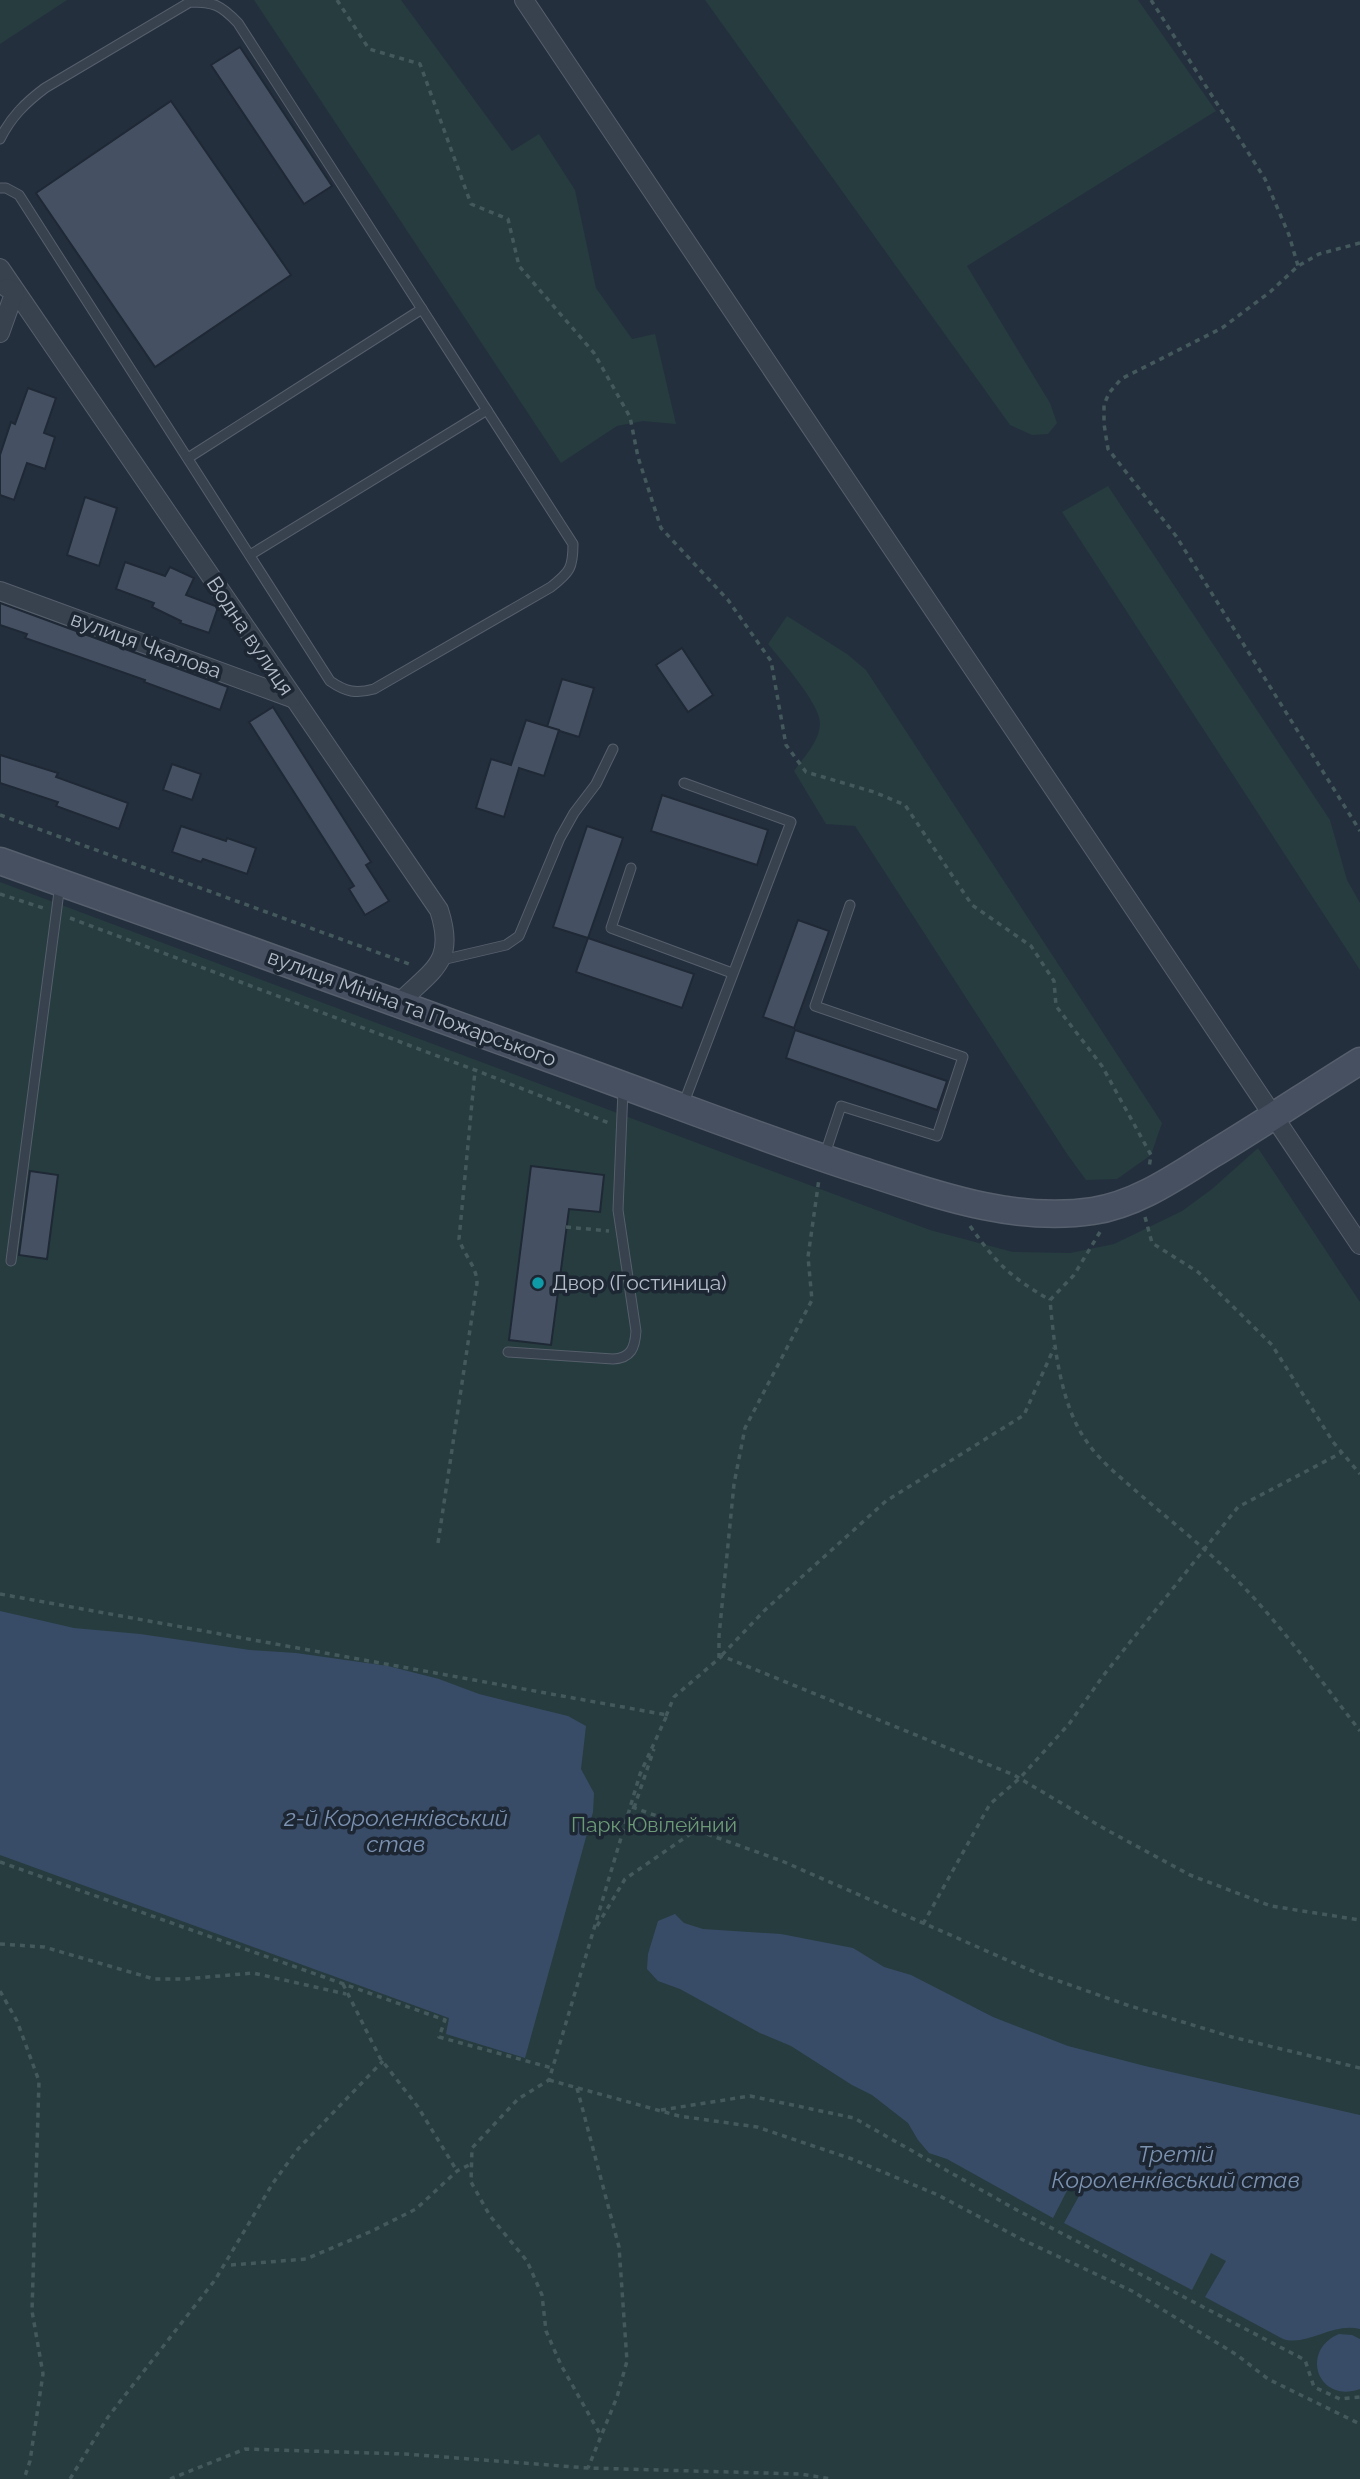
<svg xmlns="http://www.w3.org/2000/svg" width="1360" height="2479" font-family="Raleway,sans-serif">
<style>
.green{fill:#263c3f}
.water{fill:#394c67}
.building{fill:#455162;stroke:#1f2835;stroke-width:2}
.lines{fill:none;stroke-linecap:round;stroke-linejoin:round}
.lane-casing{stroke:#565f6c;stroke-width:11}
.street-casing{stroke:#565f6c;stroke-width:20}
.secondary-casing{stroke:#565f6c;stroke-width:29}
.path{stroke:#44595c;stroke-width:3.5;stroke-dasharray:5 5;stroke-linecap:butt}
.lane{stroke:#38414e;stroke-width:9}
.street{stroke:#38414e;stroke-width:18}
.secondary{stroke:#465061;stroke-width:26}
.culture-dot{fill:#0f9aa8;stroke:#1d2633;stroke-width:2.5}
.labels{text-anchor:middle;stroke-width:7;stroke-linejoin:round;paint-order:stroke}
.street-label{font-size:21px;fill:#b4bcc9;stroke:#1d2633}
.poi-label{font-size:21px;fill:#b4bcc9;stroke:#1d2633;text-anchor:start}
.park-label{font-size:21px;fill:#6b9a76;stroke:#1d2633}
.water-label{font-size:23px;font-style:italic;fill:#7c92b1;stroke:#1d2633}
</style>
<rect width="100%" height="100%" fill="#242f3e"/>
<g class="green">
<path d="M 0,0 L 67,0 L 0,44 Z"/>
<path d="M 254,0 L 401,0 L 512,151 L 539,134 L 575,190 L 596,288 L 632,339 L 655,334 L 676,424 L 643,421 L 617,426 L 561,463 Z"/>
<path d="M 705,0 L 1138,0 L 1216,111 L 967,266 L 1050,403 L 1057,423 L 1048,434 L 1032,435 L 1010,425 Z"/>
<path d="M 1108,486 L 1330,820 L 1347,880 L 1360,903 L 1360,970 L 1062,512 Z"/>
<path d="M 787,616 L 847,654 L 866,670 L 1162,1123 L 1151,1155 L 1117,1179 L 1086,1180 L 1067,1154 L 855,826 L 826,824 L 794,771 C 804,757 820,741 820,723 C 820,704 781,660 768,644 Z"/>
<path d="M 0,882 L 930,1230 L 1013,1252 L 1070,1253 L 1114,1244 L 1182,1211 L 1212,1189 L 1258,1148 L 1360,1302 L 1360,2479 L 0,2479 Z"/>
</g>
<g class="water">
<path d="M 0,1611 L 74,1628 L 140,1634 L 250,1650 L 296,1653 L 388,1666 L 439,1679 L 479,1694 L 568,1716 L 586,1726 L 581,1769 L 594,1793 L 593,1812 L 525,2058 L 446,2034 L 449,2018 L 0,1855 Z"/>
<path d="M 675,1914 L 684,1923 L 703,1929 L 781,1934 L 853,1948 L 884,1967 L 911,1975 L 993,2017 L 1068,2046 L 1145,2066 L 1360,2115 L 1360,2329 C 1332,2322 1307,2347 1283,2339 L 1205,2297 L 1226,2261 L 1211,2253 L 1192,2290 L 1064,2223 L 1084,2187 L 1072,2181 L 1053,2218 L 947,2159 L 929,2153 L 918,2140 L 908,2123 L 872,2095 L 852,2085 L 791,2046 L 760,2033 L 680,1989 L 658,1981 L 647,1969 L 648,1954 L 658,1921 Z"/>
<path d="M 1339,2334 L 1352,2335 L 1360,2339 L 1360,2389 C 1318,2404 1299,2351 1339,2334 Z"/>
</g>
<g class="building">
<path d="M 240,47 L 332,186 L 304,204 L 211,65 Z"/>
<path d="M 171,101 L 291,275 L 155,367 L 36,193 Z"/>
<path d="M 28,388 L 56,398 L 44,433 L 55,437 L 45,469 L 27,463 L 14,500 L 0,495 L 0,455 L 11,422 L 15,424 Z"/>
<path d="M 85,497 L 117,508 L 99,566 L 67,555 Z"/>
<path d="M 125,562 L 165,576 L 170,567 L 194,578 L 186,595 L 218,607 L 209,633 L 180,623 L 181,621 L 152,607 L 154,603 L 116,589 Z"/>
<path d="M 0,603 L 228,687 L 220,710 L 144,682 L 145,680 L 25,638 L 27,634 L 0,625 Z"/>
<path d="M 682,648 L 713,695 L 688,712 L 656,665 Z"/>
<path d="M 562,679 L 594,688 L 579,737 L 547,727 Z"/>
<path d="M 273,707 L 371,862 L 366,865 L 389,901 L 365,915 L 349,889 L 354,886 L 249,722 Z"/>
<path d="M 526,720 L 559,730 L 544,776 L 519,768 L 504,817 L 476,808 L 491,759 L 511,765 Z"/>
<path d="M 0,755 L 58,773 L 56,777 L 128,803 L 119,829 L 56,806 L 58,802 L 0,783 Z"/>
<path d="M 172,764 L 201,774 L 192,800 L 163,790 Z"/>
<path d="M 662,795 L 768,830 L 757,865 L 651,831 Z"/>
<path d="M 181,826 L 226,841 L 227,838 L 256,848 L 247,874 L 203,859 L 201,862 L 172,852 Z"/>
<path d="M 587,826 L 623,838 L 588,938 L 553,927 Z"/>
<path d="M 798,920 L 829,931 L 794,1028 L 763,1017 Z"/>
<path d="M 588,938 L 694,974 L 682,1008 L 576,972 Z"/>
<path d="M 795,1030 L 947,1081 L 937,1110 L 786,1058 Z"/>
<path d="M 531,1166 L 604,1175 L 600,1212 L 569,1209 L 551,1345 L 509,1340 Z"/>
<path d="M 30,1171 L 58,1175 L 47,1259 L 19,1255 Z"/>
</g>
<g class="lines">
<defs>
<g id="lane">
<path d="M 0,139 C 11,117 25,103 45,88 L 190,2 C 214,2 221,5 238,23 L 573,544 C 573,568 570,572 551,587 L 374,689 C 356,694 346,692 330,681 L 19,195 L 6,188 L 0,188"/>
<path d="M 188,458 L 422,309"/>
<path d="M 250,555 L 487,410"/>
<path d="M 631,868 L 611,928 L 732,973"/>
<path d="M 442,960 L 506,945 L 519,936 L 560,838 L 574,813 L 596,784 L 613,749"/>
<path d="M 683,1105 L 791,822 L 684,783"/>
<path d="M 824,1157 L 841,1106 L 937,1136 L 963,1057 L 815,1006 L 850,905"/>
<path d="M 11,1261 L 60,884"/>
<path d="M 508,1352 L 613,1359 C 631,1358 635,1348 636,1331 L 618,1210 L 623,1090"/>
</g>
<g id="street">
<path d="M 524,0 L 1360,1245"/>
<path d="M 0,268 L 439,910 C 456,962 433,969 399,1003"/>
<path d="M 0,333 L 15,291 L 7,288"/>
<path d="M 0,591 L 292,698"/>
</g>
<path id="secondary" d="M 0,861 C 191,929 383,997 573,1067 C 670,1102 766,1140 863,1171 C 937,1195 1015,1223 1093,1211 C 1137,1204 1174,1178 1211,1155 C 1261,1125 1310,1092 1360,1061"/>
</defs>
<use href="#lane" class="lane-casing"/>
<use href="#street" class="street-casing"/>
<use href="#secondary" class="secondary-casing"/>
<g class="path">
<path d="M 337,0 L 369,49 L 420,64 L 471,204 L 508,219 L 519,266 L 594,353 L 630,417 L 638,457 L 661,528 L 728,600 L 771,661 L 786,745 L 806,772 L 874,792 L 905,805 L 972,905 L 1031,946 L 1054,981 L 1056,1006 L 1102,1066 L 1151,1155 L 1149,1168"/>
<path d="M 1151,0 L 1265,179 L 1289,235 L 1298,266"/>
<path d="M 1360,243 L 1319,254 L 1298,266 L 1270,292 L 1222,328 L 1121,379 L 1109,393 L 1104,405 L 1104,424 L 1108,449 L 1176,536 L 1360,831"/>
<path d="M 0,815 L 412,965"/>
<path d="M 0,894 L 43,908"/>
<path d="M 70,918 L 475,1070 L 609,1123"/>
<path d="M 1145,1217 L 1152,1243 L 1198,1272 L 1272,1345 L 1333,1442 L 1360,1474"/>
<path d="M 970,1226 C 997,1264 1009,1276 1050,1300"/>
<path d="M 566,1227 L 609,1231"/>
<path d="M 1100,1232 L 1074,1275 L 1050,1300 C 1054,1344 1060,1405 1087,1442 C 1100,1461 1119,1476 1136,1491 C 1167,1518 1199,1543 1228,1571 C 1277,1619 1318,1677 1360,1731"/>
<path d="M 438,1543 L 477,1283 C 477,1267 464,1255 459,1239 L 475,1071"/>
<path d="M 0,1594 L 667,1715 L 640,1774 L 549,2080 L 518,2099 L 472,2148 L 471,2182 L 490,2216 L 527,2261 L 542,2295 L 546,2331 L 561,2365 L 601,2436"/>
<path d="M 722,1655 L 765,1610 L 886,1501 L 1024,1415 L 1054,1348"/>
<path d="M 719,1658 L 719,1636 L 734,1484 L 745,1428 L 812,1300 L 808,1257 L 819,1179"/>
<path d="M 666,1716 L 674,1697 L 722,1656 L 1014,1775 L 1105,1829 L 1190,1875 L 1271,1906 L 1360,1920"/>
<path d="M 632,1807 L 782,1861 L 1039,1974 L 1127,2005 L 1232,2037 L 1360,2068"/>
<path d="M 634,1808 L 654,1749"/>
<path d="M 0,1862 L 445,2020 L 439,2037 L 552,2068"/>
<path d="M 923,1924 L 990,1804 L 1020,1778 L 1069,1724 L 1103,1676 L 1238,1507 L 1341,1453"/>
<path d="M 597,1926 L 625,1879 L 696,1830"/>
<path d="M 0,1944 L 44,1947 L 154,1979 L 185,1979 L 253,1973 L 346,1994"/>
<path d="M 343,1984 L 380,2058 L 418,2107 L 457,2171"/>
<path d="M 0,1991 L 17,2021 L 39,2081 L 32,2311 L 43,2374 L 30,2461 L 24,2479"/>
<path d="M 549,2080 L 679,2116 L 757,2127 L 852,2159 L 938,2195 L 1023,2240 L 1132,2291 L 1237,2355 L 1268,2379 L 1360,2424"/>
<path d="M 577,2088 L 619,2247 L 627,2361 L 617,2397 L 588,2468"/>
<path d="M 661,2110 L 750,2096 L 854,2118 L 1015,2209 L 1305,2360 L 1314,2387 L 1340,2399 L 1360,2397"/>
<path d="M 231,2265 L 306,2259 L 372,2231 L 416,2209 L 457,2171 L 471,2164"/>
<path d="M 70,2479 L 108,2417 L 215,2280 L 273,2183 L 298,2149 L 383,2061"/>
<path d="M 170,2479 L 245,2449 L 405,2454 L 588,2468 L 800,2474 L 832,2479"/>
</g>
<use href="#lane" class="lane"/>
<use href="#street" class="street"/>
<use href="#secondary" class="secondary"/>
</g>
<circle class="culture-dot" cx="538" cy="1283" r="7"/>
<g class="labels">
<g class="street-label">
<text transform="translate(250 636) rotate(56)" y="7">Водна вулиця</text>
<text transform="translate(146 645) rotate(20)" y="7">вулиця Чкалова</text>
<text transform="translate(412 1008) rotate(20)" y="7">вулиця Мініна та Пожарського</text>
</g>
<g class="poi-label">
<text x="552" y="1290">Двор (Гостиница)</text>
</g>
<g class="park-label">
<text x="654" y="1832">Парк Ювілейний</text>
</g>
<g class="water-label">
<text x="396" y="1826">2-й Короленківський<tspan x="396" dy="26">став</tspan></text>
<text x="1176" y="2162">Третій<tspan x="1176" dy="26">Короленківський став</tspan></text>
</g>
</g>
</svg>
